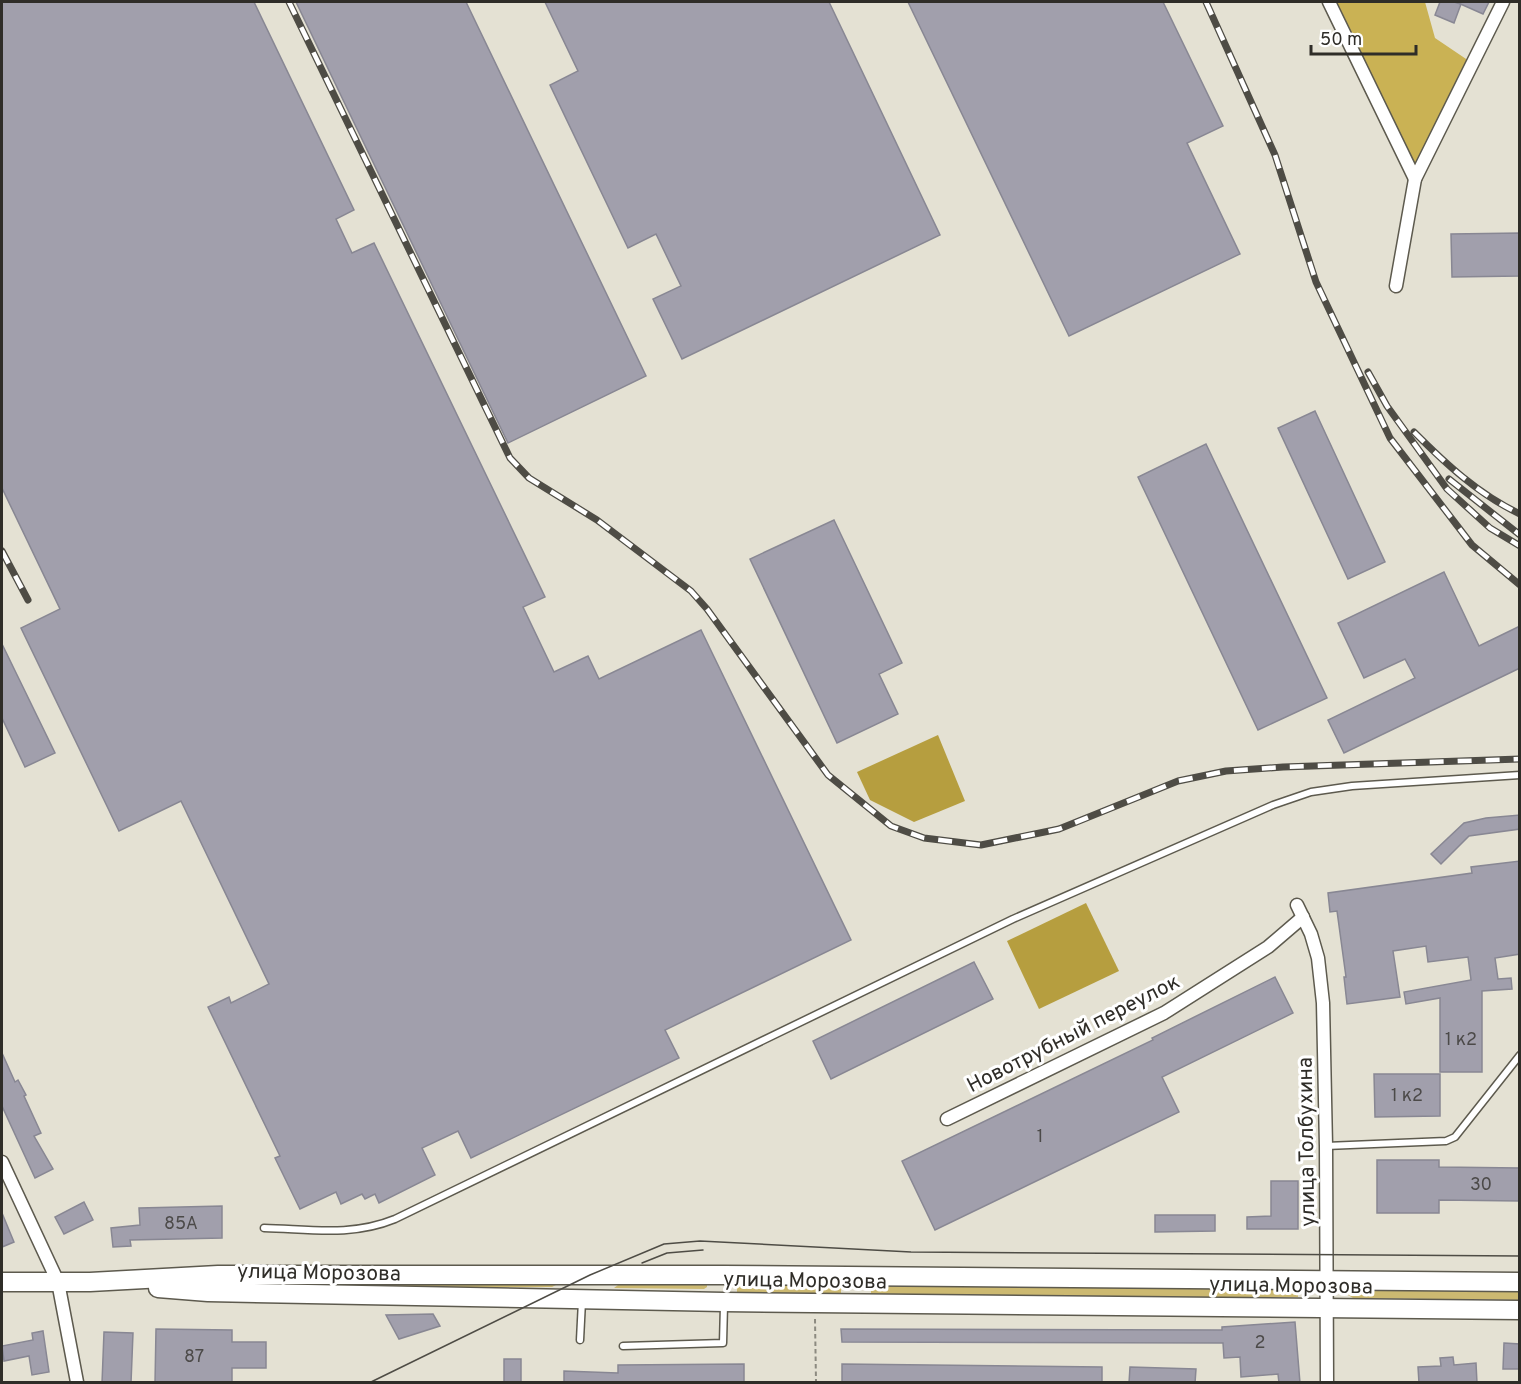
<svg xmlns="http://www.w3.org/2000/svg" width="1521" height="1384" font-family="Overpass,sans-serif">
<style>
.green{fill:#ccb971}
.forest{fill:#cab254}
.water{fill:#b69e3f}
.building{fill:#a19fac;stroke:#888793;stroke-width:1.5}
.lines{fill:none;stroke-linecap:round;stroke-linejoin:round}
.service-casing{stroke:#5d5a4e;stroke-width:9}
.minor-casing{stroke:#5d5a4e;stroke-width:15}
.secondary-casing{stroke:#5d5a4e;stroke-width:21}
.path{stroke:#8c8a80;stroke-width:2;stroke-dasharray:4.5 3;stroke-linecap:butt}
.service{stroke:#fff;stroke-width:6}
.minor{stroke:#fff;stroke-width:12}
.secondary{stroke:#fff;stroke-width:18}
.tram{stroke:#4e4c45;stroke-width:1.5}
.rail-casing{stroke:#4e4c45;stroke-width:7}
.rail{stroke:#fff;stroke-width:4.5;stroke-dasharray:14;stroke-linecap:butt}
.labels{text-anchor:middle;stroke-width:6;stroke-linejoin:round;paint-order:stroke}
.number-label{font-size:18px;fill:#4c4a49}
.street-label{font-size:21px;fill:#2f2d28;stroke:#fff}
</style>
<rect width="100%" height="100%" fill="#e4e1d3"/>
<g class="green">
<path d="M 361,1280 L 562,1282 L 552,1287 L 361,1288 Z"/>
<path d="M 707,1281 L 707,1287 L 704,1289 L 614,1288 L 622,1282 Z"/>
<path d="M 841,1282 L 841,1295 L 737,1296 L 737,1283 Z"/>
<path d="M 871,1284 L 1298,1285 L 1298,1297 L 871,1297 Z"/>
<path d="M 1350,1289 L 1519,1289 L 1519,1300 L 1353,1298 L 1348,1295 Z"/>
</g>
<path class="forest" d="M 1329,2 L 1425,2 L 1435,38 L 1472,63 L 1415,179 Z"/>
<g class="water">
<path d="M 938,735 L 965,801 L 914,822 L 870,800 L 857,772 Z"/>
<path d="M 1086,903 L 1119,971 L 1039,1009 L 1007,941 Z"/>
</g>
<g class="building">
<path d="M 2,2 L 254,2 L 354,210 L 336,219 L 352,253 L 374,243 L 545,597 L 523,607 L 554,672 L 588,656 L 599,679 L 701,630 L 851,940 L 665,1030 L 679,1058 L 471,1158 L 458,1131 L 422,1148 L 435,1175 L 379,1203 L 375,1194 L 365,1199 L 362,1194 L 341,1204 L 336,1192 L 300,1209 L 275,1158 L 280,1156 L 208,1007 L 229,997 L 231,1003 L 269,984 L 181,801 L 119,831 L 21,628 L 60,609 L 2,488 Z"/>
<path d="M 296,2 L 466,2 L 646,376 L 508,443 Z"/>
<path d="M 545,2 L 829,2 L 940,235 L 682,359 L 653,299 L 681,286 L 656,234 L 628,248 L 550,85 L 578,71 Z"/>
<path d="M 908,2 L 1163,2 L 1223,126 L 1187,143 L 1240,254 L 1069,336 Z"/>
<path d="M 1440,2 L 1454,2 L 1461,4 L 1454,23 L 1435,15 Z"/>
<path d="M 1456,2 L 1489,2 L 1483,14 Z"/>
<path d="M 1520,233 L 1520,276 L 1452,277 L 1451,234 Z"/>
<path d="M 1315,411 L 1385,562 L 1348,579 L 1278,428 Z"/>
<path d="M 1206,444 L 1327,698 L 1258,730 L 1138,477 Z"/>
<path d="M 834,520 L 902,663 L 879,674 L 898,714 L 837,743 L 750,559 Z"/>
<path d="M 1444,572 L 1479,646 L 1520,626 L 1520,668 L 1344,753 L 1328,720 L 1415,678 L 1405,659 L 1364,678 L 1338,623 Z"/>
<path d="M 2,644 L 55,753 L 25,767 L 2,718 Z"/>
<path d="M 1520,815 L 1520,829 L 1469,836 L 1441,864 L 1431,854 L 1464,823 L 1486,818 Z"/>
<path d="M 1520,861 L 1520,954 L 1495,958 L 1498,979 L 1511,978 L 1512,989 L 1482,991 L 1482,1072 L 1440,1072 L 1440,998 L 1406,1004 L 1404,992 L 1471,980 L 1468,957 L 1428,962 L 1426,946 L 1393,951 L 1400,997 L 1347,1004 L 1344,977 L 1346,977 L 1337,911 L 1330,912 L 1328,893 L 1472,873 L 1471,867 Z"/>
<path d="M 974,962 L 993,999 L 831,1079 L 813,1041 Z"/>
<path d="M 1275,977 L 1293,1013 L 1162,1077 L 1179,1112 L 935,1230 L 902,1161 L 1153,1040 L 1152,1038 Z"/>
<path d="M 2,1053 L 15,1082 L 18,1080 L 26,1095 L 24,1096 L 41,1133 L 34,1136 L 53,1169 L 35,1178 L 2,1106 Z"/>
<path d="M 1374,1074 L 1440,1074 L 1440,1116 L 1375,1117 Z"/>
<path d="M 1377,1160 L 1439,1160 L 1439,1167 L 1520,1168 L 1520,1201 L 1439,1200 L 1439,1213 L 1377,1213 Z"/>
<path d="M 1271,1181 L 1298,1181 L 1298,1229 L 1247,1229 L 1247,1217 L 1271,1216 Z"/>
<path d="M 84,1202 L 93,1220 L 64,1234 L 55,1217 Z"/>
<path d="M 222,1206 L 222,1238 L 130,1240 L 131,1246 L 113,1247 L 111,1228 L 140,1225 L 139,1208 Z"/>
<path d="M 2,1213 L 14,1242 L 2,1247 Z"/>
<path d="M 1155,1215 L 1215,1215 L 1215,1231 L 1155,1232 Z"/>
<path d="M 433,1314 L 440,1326 L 399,1339 L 386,1315 Z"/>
<path d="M 1295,1322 L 1300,1383 L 1279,1383 L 1278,1374 L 1241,1377 L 1240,1357 L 1224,1358 L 1223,1343 L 842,1342 L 841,1329 L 1222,1330 L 1222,1327 Z"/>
<path d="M 156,1329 L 232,1330 L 232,1342 L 266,1342 L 266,1368 L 232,1368 L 232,1383 L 155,1383 Z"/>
<path d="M 43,1331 L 49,1372 L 32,1375 L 29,1356 L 4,1361 L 2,1346 L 33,1340 L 32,1333 Z"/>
<path d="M 104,1332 L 133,1333 L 131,1383 L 102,1383 Z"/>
<path d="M 1504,1343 L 1520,1344 L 1520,1369 L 1503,1369 Z"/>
<path d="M 1453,1357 L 1454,1365 L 1476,1363 L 1477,1383 L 1419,1383 L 1418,1367 L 1441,1366 L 1440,1358 Z"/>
<rect x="504" y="1359" width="17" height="24"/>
<path d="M 744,1364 L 744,1383 L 564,1383 L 564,1371 L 618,1373 L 618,1365 Z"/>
<path d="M 842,1364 L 1102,1367 L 1102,1383 L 842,1383 Z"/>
<path d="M 1130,1367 L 1196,1369 L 1195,1383 L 1129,1383 Z"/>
</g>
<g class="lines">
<defs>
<g id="service">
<path d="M 1326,1146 L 1446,1141 L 1455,1137 L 1520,1055"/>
<path d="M 264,1228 C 309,1229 351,1237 395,1219 L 1013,919 L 1273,805 L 1311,792 L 1352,786 L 1520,775"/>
<path d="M 580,1340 L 582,1301"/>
<path d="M 623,1346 L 723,1343 L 724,1305"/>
</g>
<g id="minor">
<path d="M 1329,2 L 1415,179"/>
<path d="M 1396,286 L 1415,179 L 1503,2"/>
<path d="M 1297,905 L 1311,934 L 1318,958 L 1323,1003 L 1326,1146 L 1327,1382"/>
<path d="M 947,1119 L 1164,1013 L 1268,947 L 1303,917"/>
<path d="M 2,1162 L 58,1282 L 77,1382"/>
</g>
<g id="secondary">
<path d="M 2,1282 L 90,1282 L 218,1275 L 723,1275 L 1520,1282"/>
<path d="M 158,1288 L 208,1292 L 724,1302 L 1520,1310"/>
</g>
</defs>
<use href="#service" class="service-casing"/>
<use href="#minor" class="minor-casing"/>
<use href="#secondary" class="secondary-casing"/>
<path class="path" d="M 815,1319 L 816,1382"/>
<use href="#service" class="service"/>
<use href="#minor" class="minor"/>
<use href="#secondary" class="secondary"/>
<g class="tram">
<path d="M 642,1263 L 667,1253 L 703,1250"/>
<path d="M 371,1382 L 590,1275 L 664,1244 L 700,1241 L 911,1252 L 1520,1256"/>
</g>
<defs>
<g id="rail">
<path d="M 289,2 L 510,458 L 529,478 L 597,520 L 691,591 L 707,609 L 828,775 L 891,826 L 924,838 L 981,845 L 1059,829 L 1178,781 L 1226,771 L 1283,767 L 1520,759"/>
<path d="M 1206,2 L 1275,155 L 1316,282 L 1390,438 L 1472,545 L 1520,585"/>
<path d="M 1368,372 L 1387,406 L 1447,489 L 1490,528 L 1520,546"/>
<path d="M 1414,432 C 1446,464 1478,494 1520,514"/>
<path d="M 1449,479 L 1520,535"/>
<path d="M 2,551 L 28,600"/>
</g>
</defs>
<use href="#rail" class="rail-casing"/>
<use href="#rail" class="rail"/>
</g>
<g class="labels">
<g class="number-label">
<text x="1461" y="1045">1 к2</text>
<text x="1407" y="1101">1 к2</text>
<text x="1040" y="1142">1</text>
<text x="1481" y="1190">30</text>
<text x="181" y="1229">85А</text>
<text x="1260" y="1348">2</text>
<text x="194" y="1362">87</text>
</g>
<g class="street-label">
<text transform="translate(1073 1033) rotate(-27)" y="7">Новотрубный переулок</text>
<text transform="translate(1306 1142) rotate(-91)" y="7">улица Толбухина</text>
<text transform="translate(319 1272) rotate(1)" y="7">улица Морозова</text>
<text transform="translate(805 1280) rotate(1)" y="7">улица Морозова</text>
<text transform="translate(1291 1285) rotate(1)" y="7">улица Морозова</text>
</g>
</g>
<rect width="1521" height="1384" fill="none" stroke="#2f2d28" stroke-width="6"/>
<path d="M1311 45v9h105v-9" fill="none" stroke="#2f2d28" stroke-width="3"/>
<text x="1320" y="45" font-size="18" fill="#2f2d28" stroke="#ffffff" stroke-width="4.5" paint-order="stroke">50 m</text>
</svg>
